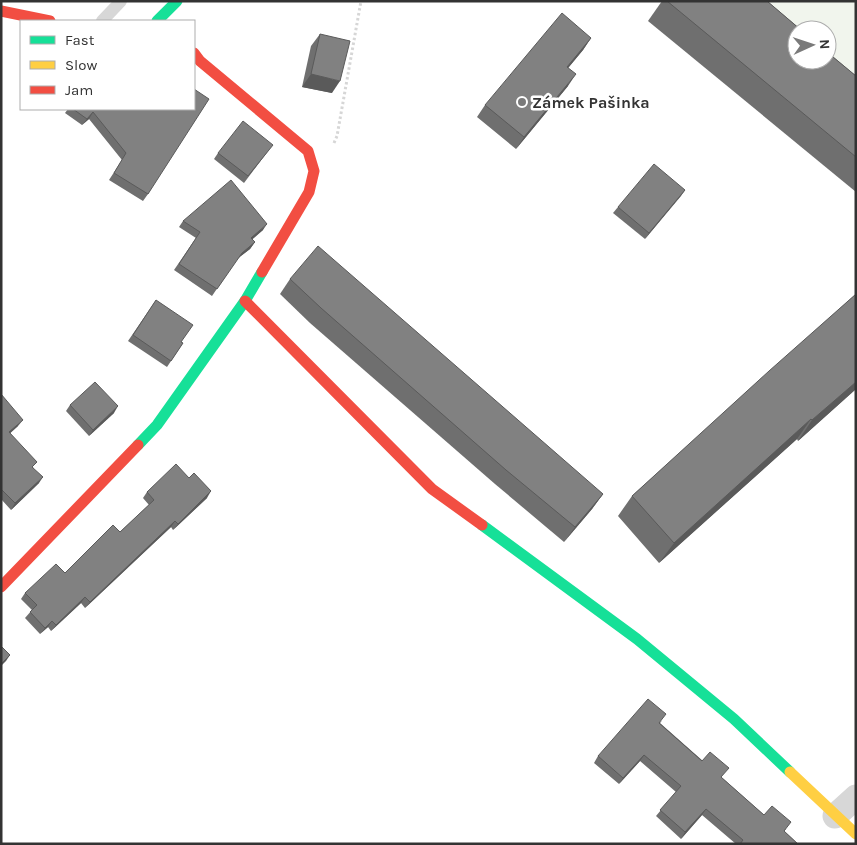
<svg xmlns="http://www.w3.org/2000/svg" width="857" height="845" font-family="Karla,sans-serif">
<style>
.green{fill:#f1f5ed}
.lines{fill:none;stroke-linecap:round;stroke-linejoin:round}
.path{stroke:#d6d6d6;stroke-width:3;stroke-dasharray:2.5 2.5;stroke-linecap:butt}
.lane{stroke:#d7d7d7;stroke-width:12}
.street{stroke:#d7d7d7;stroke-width:25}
.fast{stroke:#16e098;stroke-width:11}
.slow{stroke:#ffcf43;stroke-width:11}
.jam{stroke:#f24e42;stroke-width:11}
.wall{fill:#6f6f6f}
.shaded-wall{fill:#5a5a5a}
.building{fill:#818181;stroke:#5a5a5a}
.poi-dot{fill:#7a7a7a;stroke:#fff;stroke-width:2}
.labels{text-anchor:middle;stroke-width:5;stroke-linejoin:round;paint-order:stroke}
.poi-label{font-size:16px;font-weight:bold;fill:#333;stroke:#fff;text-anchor:start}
</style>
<rect width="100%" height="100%" fill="#fff"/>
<path class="green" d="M 737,1 L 856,1 L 856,103 L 827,60 L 827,30 L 797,30 Z"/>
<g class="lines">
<path class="path" d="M 334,143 L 337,136 L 361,1"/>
<path class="lane" d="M 102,21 L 121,1"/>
<path class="street" d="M 835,816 L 856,797"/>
<g class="fast">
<path d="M 157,21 L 177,1"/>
<path d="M 138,445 L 157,425 L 245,301 L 262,272"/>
<path d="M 482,525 L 637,639 L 734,719 L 790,772"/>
</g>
<path class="slow" d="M 790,772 L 856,834"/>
<g class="jam">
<path d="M 1,11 L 50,21"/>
<path d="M 194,53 L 200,61 L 308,151 L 314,171 L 309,192 L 262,272"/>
<path d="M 245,301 L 432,489 L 482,525"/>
<path d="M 1,587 L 138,445"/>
</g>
</g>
<g class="wall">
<path d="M 662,1 L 767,1 L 856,76 L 856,192 L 648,21 Z"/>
<path d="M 320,34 L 332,93 L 302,87 L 311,46 Z"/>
<path d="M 591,38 L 583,50 L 568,68 L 568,86 L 516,149 L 477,117 L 485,105 Z"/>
<path d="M 68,109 L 194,109 L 148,194 L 143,201 L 109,180 L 122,160 L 89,119 L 82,125 L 65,113 Z"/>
<path d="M 268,151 L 244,183 L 214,159 L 218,153 Z"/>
<path d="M 685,190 L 645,239 L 613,213 L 618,207 Z"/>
<path d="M 183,221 L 263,230 L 252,239 L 255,242 L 250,249 L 237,259 L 212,296 L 174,270 L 196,238 L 179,227 Z"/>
<path d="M 290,279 L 603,494 L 592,509 L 564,542 L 495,484 L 310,323 L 280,294 Z"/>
<path d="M 856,294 L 856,389 L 798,441 L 797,439 L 659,563 L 618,516 L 632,496 Z"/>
<path d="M 156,300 L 181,342 L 183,343 L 167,367 L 128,341 Z"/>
<path d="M 1,394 L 18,426 L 10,433 L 33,467 L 39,483 L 11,510 L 1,499 Z"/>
<path d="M 70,405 L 114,413 L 89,436 L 66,411 Z"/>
<path d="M 147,492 L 207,498 L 173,530 L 171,527 L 85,608 L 81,603 L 51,631 L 48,627 L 40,634 L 25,618 L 32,610 L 21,599 L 25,593 L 65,573 L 120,532 L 149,505 L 143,498 Z"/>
<path d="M 662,721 L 660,723 L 764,815 L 786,829 L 784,831 L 798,844 L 736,844 L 702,815 L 681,839 L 656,816 L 676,792 L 640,761 L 619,784 L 594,763 L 598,756 Z"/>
</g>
<g class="shaded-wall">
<path d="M 591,38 L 583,50 L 559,79 L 567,67 Z"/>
<path d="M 311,74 L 340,81 L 332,93 L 302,87 Z"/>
<path d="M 576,74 L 568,86 L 516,149 L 524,137 Z"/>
<path d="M 93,112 L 89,119 L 82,125 L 87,119 Z"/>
<path d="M 685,190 L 681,196 L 645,239 L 649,233 Z"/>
<path d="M 267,224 L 263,230 L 247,244 L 251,238 Z"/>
<path d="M 255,242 L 250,249 L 237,259 L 242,253 Z"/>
<path d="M 856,382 L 856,389 L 798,441 L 812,420 Z"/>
<path d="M 118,406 L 114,413 L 89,436 L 93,430 Z"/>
<path d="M 811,419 L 797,439 L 659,563 L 674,543 Z"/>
<path d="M 23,420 L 18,426 L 5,438 L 9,432 Z"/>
<path d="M 43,477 L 39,483 L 11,510 L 15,503 Z"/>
<path d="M 211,491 L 207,498 L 173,530 L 178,524 Z"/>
<path d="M 603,494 L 592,509 L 564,542 L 575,527 Z"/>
<path d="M 175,521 L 171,527 L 85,608 L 90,602 Z"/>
<path d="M 85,597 L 81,603 L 51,631 L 56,625 Z"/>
<path d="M 52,621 L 48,627 L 40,634 L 45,628 Z"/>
<path d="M 10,655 L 6,661 L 1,666 L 1,664 Z"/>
<path d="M 644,755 L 640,761 L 619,784 L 623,778 Z"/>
<path d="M 706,809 L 702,815 L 681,839 L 685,832 Z"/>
</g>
<g class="building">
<path d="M 667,1 L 767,1 L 801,30 L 797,30 L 797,60 L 827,60 L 827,52 L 856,76 L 856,157 Z"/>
<path d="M 562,13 L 591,38 L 567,67 L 576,74 L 524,137 L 485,105 Z"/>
<path d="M 320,34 L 350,41 L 340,81 L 311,74 Z"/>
<path d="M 194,89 L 209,99 L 148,194 L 114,173 L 126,153 L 93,112 L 87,119 L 73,109 L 194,109 Z"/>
<path d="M 243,121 L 273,145 L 248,176 L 218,153 Z"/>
<path d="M 654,164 L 685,190 L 649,233 L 618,207 Z"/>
<path d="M 231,180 L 267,224 L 251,238 L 255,242 L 242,253 L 217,289 L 179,264 L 200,232 L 183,221 Z"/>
<path d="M 318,246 L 603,494 L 575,527 L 506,470 L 321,308 L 290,279 Z"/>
<path d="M 856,294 L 856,382 L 812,420 L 811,419 L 674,543 L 632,496 L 769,371 Z"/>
<path d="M 156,300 L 193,325 L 181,342 L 183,343 L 171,361 L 133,335 Z"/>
<path d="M 95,382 L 118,406 L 93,430 L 70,405 Z"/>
<path d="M 1,394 L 23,420 L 9,432 L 37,462 L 32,467 L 43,477 L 15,503 L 1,489 Z"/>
<path d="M 176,464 L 189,478 L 194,473 L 211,491 L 178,524 L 175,521 L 90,602 L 85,597 L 56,625 L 52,621 L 45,628 L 30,612 L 37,605 L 25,593 L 56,564 L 65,573 L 113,525 L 120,532 L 154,500 L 147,492 Z"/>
<path d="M 1,646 L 10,655 L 1,664 Z"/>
<path d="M 648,699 L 666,714 L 659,723 L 702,761 L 710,752 L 729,768 L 721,777 L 764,815 L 772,806 L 791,822 L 784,831 L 798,844 L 740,844 L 743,840 L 706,809 L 685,832 L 660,810 L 681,786 L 644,755 L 623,778 L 598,756 Z"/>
</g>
<circle class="poi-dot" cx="522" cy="102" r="5"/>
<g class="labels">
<g class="poi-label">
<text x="532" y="108">Zámek Pašinka</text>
</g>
</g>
<rect width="857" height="845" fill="none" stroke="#333333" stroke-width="5"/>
<rect x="20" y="20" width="175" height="90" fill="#ffffff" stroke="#adadad"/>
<rect x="30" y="36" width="25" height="8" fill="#16e098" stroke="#adadad"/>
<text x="65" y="45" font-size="15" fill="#333333">Fast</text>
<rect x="30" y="61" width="25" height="8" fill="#ffcf43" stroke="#adadad"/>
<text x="65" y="70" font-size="15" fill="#333333">Slow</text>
<rect x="30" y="86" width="25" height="8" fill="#f24e42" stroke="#adadad"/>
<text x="65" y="95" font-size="15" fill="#333333">Jam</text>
<g transform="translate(812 45) rotate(87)"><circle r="24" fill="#ffffff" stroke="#adadad"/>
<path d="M0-4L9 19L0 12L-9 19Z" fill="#7a7a7a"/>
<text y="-8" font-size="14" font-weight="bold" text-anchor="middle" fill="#333333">N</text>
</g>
</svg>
